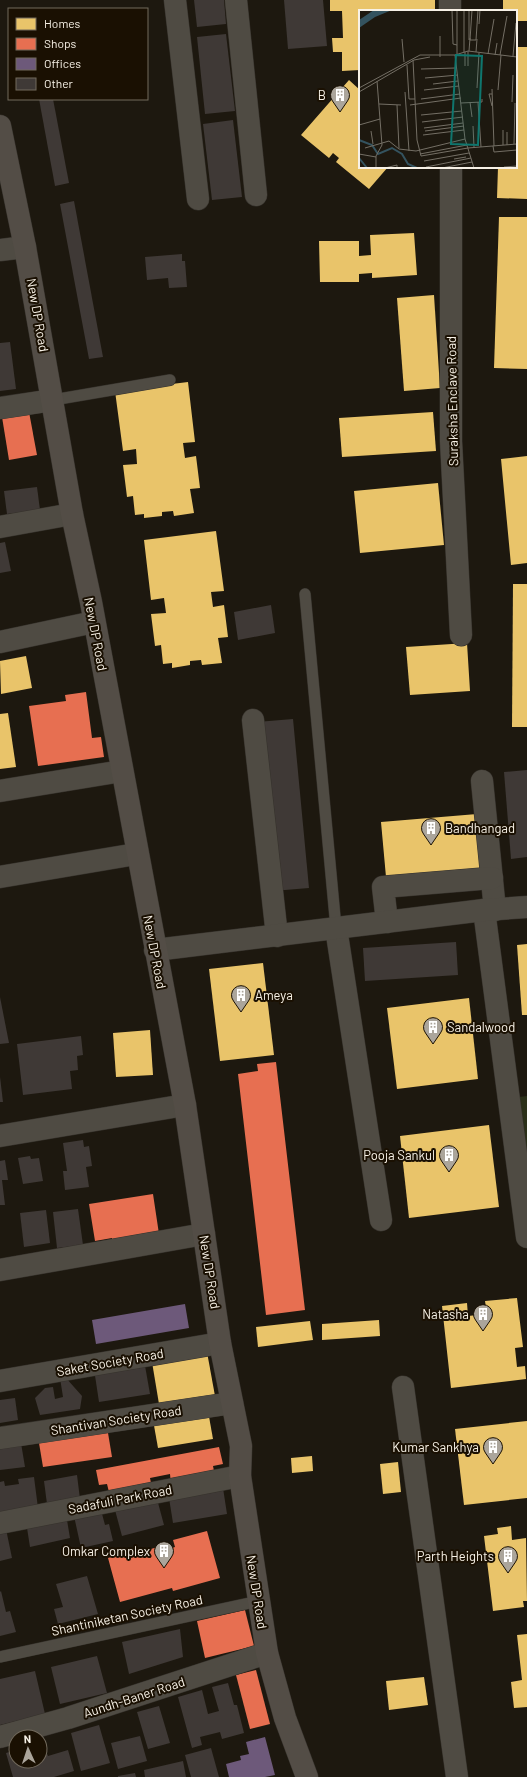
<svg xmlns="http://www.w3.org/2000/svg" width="527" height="1777" font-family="Barlow,sans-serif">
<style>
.green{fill:#2b3019}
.homes{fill:#e9c46a}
.shops{fill:#e76f51}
.offices{fill:#6d597a}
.building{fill:#3f3936}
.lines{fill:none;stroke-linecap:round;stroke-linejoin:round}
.lane-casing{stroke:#36322c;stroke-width:12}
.street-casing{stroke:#36322c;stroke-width:23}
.secondary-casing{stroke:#36322c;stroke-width:23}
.lane{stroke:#4f4b43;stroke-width:11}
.street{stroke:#4f4b43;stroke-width:22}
.secondary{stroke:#534d46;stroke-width:22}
.labels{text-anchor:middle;stroke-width:4;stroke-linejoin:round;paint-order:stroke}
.poi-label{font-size:13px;fill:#f7f1e6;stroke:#1a1002;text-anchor:end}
.street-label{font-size:13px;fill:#f7f1e6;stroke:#1a1002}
.inset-river{fill:none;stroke:#34535f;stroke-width:2}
.inset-road{fill:none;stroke:#746f65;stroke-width:1}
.view{fill:#0f766e;fill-opacity:0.15;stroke:#0f766e;stroke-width:2}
.inset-edge{fill:none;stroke:#f7f1e6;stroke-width:2}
</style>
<rect width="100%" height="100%" fill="#1d180f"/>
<path class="green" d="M 527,1096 L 527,1154 L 519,1097 Z"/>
<g class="homes">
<path d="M 330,0 L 435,0 L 435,11 L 360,11 L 360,70 L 342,71 L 342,52 L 333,52 L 332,38 L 343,38 L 342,11 L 330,11 Z"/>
<path d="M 503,0 L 527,0 L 527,21 L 516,21 L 516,11 L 503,11 Z"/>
<path d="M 516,47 L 527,47 L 527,199 L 497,198 L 498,167 L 516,167 Z"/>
<path d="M 349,80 L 360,90 L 360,167 L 388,167 L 369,189 L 336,162 L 339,158 L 333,153 L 329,158 L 301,135 Z"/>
<path d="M 499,217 L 527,217 L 527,369 L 494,368 Z"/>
<path d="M 414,233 L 417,275 L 372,278 L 372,273 L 359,274 L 359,282 L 320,282 L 319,241 L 359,241 L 359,256 L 371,255 L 370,235 Z"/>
<path d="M 434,295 L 440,388 L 404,391 L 397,298 Z"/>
<path d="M 188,382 L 195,442 L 183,443 L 185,458 L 196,456 L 200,488 L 190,489 L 194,513 L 174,516 L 173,511 L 162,512 L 162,516 L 144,518 L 144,514 L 135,515 L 133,496 L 127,497 L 123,465 L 137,464 L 136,449 L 123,451 L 115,391 Z"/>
<path d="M 433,412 L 436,451 L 342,457 L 339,418 Z"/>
<path d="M 527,456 L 527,563 L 511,565 L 501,459 Z"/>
<path d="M 438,483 L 444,545 L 360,553 L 354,491 Z"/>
<path d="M 216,531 L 224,591 L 211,592 L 213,607 L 224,605 L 228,637 L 218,638 L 222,663 L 202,665 L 201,660 L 190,661 L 190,665 L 172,668 L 172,663 L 163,664 L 161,645 L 155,646 L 151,614 L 166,613 L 164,598 L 151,600 L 144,540 Z"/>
<path d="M 513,584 L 527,584 L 527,727 L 512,727 Z"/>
<path d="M 467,643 L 470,691 L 410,695 L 406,647 Z"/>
<path d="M 26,656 L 32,688 L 1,694 L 0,661 Z"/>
<path d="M 8,713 L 16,767 L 0,769 L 0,714 Z"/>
<path d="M 477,814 L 482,868 L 386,877 L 381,822 Z"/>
<path d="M 527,944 L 527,1015 L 522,1015 L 517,945 Z"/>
<path d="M 263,963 L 274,1055 L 220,1061 L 209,969 Z"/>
<path d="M 469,998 L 478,1079 L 397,1089 L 387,1008 Z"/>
<path d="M 150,1030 L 153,1075 L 116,1077 L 113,1033 Z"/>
<path d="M 489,1125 L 499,1207 L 409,1218 L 400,1136 Z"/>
<path d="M 517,1298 L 523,1347 L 515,1348 L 517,1367 L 525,1366 L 526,1379 L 451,1388 L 442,1306 L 467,1303 L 468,1316 L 487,1314 L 485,1301 Z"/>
<path d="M 379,1320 L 380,1336 L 322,1340 L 322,1324 Z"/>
<path d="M 310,1321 L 313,1340 L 258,1347 L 256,1327 Z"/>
<path d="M 207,1352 L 215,1396 L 159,1404 L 152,1362 Z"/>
<path d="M 208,1411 L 213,1439 L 158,1448 L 153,1420 Z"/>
<path d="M 527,1421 L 527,1498 L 464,1505 L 455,1429 Z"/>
<path d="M 312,1456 L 313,1471 L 292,1473 L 291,1458 Z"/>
<path d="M 398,1462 L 401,1492 L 383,1494 L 380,1464 Z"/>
<path d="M 511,1526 L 512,1540 L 526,1538 L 527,1601 L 523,1601 L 524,1607 L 493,1611 L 484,1536 L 498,1534 L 497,1528 Z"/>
<path d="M 527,1634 L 527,1707 L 514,1708 L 511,1682 L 522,1680 L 517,1635 Z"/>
<path d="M 424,1677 L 428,1705 L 389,1710 L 386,1681 Z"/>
</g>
<g class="shops">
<path d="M 29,412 L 37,455 L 9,460 L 2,417 Z"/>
<path d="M 86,692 L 92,738 L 101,737 L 104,757 L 38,766 L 29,706 L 66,701 L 65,695 Z"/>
<path d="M 276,1062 L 305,1310 L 266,1315 L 238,1074 L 258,1071 L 257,1064 Z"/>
<path d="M 153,1194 L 159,1234 L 112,1242 L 112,1238 L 95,1241 L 89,1204 Z"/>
<path d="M 107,1427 L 112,1457 L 43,1467 L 38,1437 Z"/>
<path d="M 219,1447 L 223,1464 L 213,1466 L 215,1476 L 171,1484 L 170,1474 L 150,1478 L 152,1488 L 110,1496 L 107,1484 L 99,1485 L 96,1470 Z"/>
<path d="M 207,1531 L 220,1578 L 173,1591 L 172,1588 L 120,1602 L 108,1558 L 143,1548 L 144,1551 L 161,1546 L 162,1551 L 175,1547 L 173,1540 Z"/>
<path d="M 245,1610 L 254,1646 L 205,1658 L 197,1621 Z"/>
<path d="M 256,1670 L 270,1724 L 250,1729 L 236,1675 Z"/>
</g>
<g class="offices">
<path d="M 185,1304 L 189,1328 L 96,1344 L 92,1320 Z"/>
<path d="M 265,1737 L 275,1775 L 265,1777 L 229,1777 L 226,1764 L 241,1760 L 240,1756 L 249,1754 L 246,1742 Z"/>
</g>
<g class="building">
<path d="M 194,0 L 224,0 L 226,24 L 197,27 Z"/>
<path d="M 284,0 L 323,0 L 327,46 L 288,49 Z"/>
<path d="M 226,34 L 235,111 L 205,114 L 197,37 Z"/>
<path d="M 39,99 L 53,99 L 69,183 L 55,186 Z"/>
<path d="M 233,120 L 242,197 L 212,200 L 203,124 Z"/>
<path d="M 74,201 L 103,357 L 89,359 L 60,204 Z"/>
<path d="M 182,254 L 182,261 L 185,261 L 187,287 L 169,288 L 168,278 L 147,280 L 145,257 Z"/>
<path d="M 10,342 L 16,389 L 0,391 L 0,343 Z"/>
<path d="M 37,487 L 40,510 L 7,514 L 4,491 Z"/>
<path d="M 5,542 L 11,571 L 0,573 L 0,543 Z"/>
<path d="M 271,605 L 275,633 L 238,640 L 234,612 Z"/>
<path d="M 293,719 L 309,888 L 273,891 L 257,722 Z"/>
<path d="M 527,770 L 527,857 L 511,859 L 504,772 Z"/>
<path d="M 456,942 L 458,975 L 365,981 L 363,948 Z"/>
<path d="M 0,997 L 9,1043 L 0,1044 Z"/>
<path d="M 81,1036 L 83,1055 L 77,1056 L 78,1070 L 70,1071 L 72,1089 L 23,1095 L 17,1044 Z"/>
<path d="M 0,1077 L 3,1102 L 0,1102 Z"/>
<path d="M 83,1140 L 84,1147 L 89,1146 L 92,1166 L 86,1167 L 89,1187 L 65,1190 L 63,1171 L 67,1171 L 63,1143 Z"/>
<path d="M 30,1156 L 31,1159 L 39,1158 L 43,1181 L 23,1184 L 18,1158 Z"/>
<path d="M 5,1160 L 8,1180 L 2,1180 L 5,1205 L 0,1205 L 0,1161 Z"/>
<path d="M 78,1209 L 83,1245 L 57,1248 L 53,1212 Z"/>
<path d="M 46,1210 L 50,1243 L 24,1247 L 20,1213 Z"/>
<path d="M 144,1360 L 150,1394 L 99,1402 L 94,1369 Z"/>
<path d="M 60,1378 L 66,1378 L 82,1396 L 80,1409 L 40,1415 L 35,1398 L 45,1388 L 53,1387 L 55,1399 L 63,1397 Z"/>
<path d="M 15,1398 L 18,1420 L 0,1423 L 0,1400 Z"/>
<path d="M 21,1443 L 25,1467 L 0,1470 L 0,1446 Z"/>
<path d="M 77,1475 L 80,1499 L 47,1504 L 44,1481 Z"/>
<path d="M 34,1477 L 38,1508 L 0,1513 L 0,1482 L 4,1481 L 5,1486 L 19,1484 L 18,1479 Z"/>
<path d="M 223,1488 L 227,1514 L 173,1523 L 169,1498 Z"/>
<path d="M 157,1499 L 164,1525 L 122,1536 L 115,1510 Z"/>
<path d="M 101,1510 L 105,1525 L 109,1524 L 113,1541 L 81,1548 L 74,1516 Z"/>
<path d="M 67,1520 L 70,1538 L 30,1547 L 27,1528 Z"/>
<path d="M 6,1529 L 12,1558 L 0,1561 L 0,1531 Z"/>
<path d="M 87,1576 L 98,1614 L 58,1624 L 54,1609 L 63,1607 L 56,1584 Z"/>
<path d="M 1,1591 L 6,1612 L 10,1611 L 16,1632 L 0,1636 L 0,1592 Z"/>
<path d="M 180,1629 L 183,1657 L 129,1674 L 122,1642 Z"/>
<path d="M 97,1656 L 107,1693 L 60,1704 L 51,1667 Z"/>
<path d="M 35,1671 L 45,1714 L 0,1725 L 0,1679 Z"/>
<path d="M 228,1683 L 234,1705 L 237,1705 L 244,1733 L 222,1739 L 220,1732 L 200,1737 L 202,1745 L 192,1748 L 178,1697 L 202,1690 L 208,1714 L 219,1711 L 212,1687 Z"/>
<path d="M 159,1706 L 170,1743 L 148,1749 L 137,1712 Z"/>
<path d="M 99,1725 L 110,1763 L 81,1771 L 71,1733 Z"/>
<path d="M 140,1736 L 147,1761 L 118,1769 L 111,1743 Z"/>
<path d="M 211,1748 L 219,1777 L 191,1777 L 185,1755 Z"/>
<path d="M 16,1750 L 16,1761 L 40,1761 L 40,1753 L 46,1751 L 48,1756 L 68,1750 L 74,1771 L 54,1777 L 13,1777 L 6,1753 Z"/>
<path d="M 183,1761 L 186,1777 L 145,1777 L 144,1770 Z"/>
<path d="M 135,1773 L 136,1777 L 118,1777 L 118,1776 Z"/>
</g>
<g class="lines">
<defs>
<g id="lane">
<path d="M 53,400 L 170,380"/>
<path d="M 305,594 L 336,928"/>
<path d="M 0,1657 L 259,1601"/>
</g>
<g id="street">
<path d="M 175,0 L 198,199"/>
<path d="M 236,0 L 256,195"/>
<path d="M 450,0 L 450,11"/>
<path d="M 451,167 L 451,441 L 461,635"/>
<path d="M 0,250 L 25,247"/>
<path d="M 0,408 L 53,400"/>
<path d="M 0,527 L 72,514"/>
<path d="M 0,642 L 94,622"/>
<path d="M 253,720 L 277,936"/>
<path d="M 482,781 L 495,910"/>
<path d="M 0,791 L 122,771"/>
<path d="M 0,877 L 136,854"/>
<path d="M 484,910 L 527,1237"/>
<path d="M 387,922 L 383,887 L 492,878"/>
<path d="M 336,928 L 381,1220"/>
<path d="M 155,950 L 484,910 L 527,907"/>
<path d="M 0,1136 L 185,1105"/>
<path d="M 0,1270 L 204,1234"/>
<path d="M 0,1381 L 220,1343"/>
<path d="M 403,1387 L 457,1777"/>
<path d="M 0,1438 L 232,1403"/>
<path d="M 0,1523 L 240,1476"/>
<path d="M 0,1737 L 68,1718 L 267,1653"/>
</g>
<path id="secondary" d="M 0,126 L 25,247 L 72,514 L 91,602 L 185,1105 L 220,1343 L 241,1446 L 240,1476 L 267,1653 L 285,1718 L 307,1777"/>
</defs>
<use href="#lane" class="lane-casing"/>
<use href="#street" class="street-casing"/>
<use href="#secondary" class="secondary-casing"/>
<use href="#lane" class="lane"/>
<use href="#street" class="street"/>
<use href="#secondary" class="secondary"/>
</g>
<defs>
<symbol id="building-pin" viewBox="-11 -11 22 30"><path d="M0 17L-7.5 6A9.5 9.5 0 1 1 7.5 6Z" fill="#aba59b" stroke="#1a1002"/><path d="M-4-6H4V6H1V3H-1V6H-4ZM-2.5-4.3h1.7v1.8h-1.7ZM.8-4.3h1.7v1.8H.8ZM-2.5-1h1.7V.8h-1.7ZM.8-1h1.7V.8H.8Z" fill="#fff"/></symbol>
</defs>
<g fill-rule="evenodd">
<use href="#building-pin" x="329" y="84" width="22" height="30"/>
<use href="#building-pin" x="420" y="817" width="22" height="30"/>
<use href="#building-pin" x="230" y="984" width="22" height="30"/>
<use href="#building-pin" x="422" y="1016" width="22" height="30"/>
<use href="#building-pin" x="438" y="1144" width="22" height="30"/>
<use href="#building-pin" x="472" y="1303" width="22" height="30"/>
<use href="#building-pin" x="482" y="1436" width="22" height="30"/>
<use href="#building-pin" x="153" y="1540" width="22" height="30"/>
<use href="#building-pin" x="497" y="1545" width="22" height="30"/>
</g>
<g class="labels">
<g class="poi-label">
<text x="326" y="100">B</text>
<text x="445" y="833" text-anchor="start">Bandhangad</text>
<text x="255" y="1000" text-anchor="start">Ameya</text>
<text x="447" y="1032" text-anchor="start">Sandalwood</text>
<text x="435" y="1160">Pooja Sankul</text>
<text x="469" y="1319">Natasha</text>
<text x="479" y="1452">Kumar Sankhya</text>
<text x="150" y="1556">Omkar Complex</text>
<text x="494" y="1561">Parth Heights</text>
</g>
<g class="street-label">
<text transform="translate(38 315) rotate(80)" y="5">New DP Road</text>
<text transform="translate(452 401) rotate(-91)" y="5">Suraksha Enclave Road</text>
<text transform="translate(96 634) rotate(79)" y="5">New DP Road</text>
<text transform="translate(155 952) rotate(79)" y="5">New DP Road</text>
<text transform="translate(210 1272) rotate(81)" y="5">New DP Road</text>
<text transform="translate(110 1362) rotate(-10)" y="5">Saket Society Road</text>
<text transform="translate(116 1420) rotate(-9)" y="5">Shantivan Society Road</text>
<text transform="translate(120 1499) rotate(-11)" y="5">Sadafuli Park Road</text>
<text transform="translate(257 1592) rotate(81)" y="5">New DP Road</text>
<text transform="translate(127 1615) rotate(-12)" y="5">Shantiniketan Society Road</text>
<text transform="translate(134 1697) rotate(-18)" y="5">Aundh-Baner Road</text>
</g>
</g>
<g transform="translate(359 10)">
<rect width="158" height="158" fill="#1d180f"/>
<path d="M 15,0 L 33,0 L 16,7 L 0,18 L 0,10 Z" fill="#34535f"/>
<path class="inset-river" d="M 0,130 L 13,135 L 19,144 L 33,138 L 43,144 L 49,154 L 58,158M 0,148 L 8,158"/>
<path class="inset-road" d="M 93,0 L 94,34 L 98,35M 98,0 L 98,44M 105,0 L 105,42M 113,0 L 111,30 L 117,30 L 119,0M 120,14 L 121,0M 81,26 L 81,47M 43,29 L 45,52M 110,30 L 110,0M 109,41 L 109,56M 110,41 L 111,28M 106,42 L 106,56M 117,42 L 118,29M 129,44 L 135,9M 96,45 L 106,129 L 115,158M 136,45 L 138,33M 141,45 L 148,6M 154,46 L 157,13M 54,50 L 58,130 L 62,146 L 109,138M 48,55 L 50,89 L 56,89M 62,59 L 97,58M 66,68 L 99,65M 74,74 L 99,71M 0,78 L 61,45 L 96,45 L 109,41 L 158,47M 118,78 L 120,43M 133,79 L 135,136M 65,80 L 100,76M 139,80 L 142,45M 0,82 L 55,50 L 71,47M 46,82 L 50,141M 62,89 L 101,84M 111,92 L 113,107M 119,92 L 122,137M 153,92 L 154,65M 102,93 L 123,92 L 123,89M 20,94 L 42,95M 38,95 L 40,138M 51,95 L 102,88M 133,96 L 130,84 L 133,84M 62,105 L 103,101M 63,112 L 104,107M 0,115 L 21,109M 114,116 L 115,137M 65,118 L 104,113M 144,120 L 144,135M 12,121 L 14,134M 66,121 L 105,116M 64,125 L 105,120M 155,134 L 156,93M 148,135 L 148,122M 134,136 L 135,142 L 158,140M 6,138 L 30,131 L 40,139 L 57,141 L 106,129M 109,138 L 158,134M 0,144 L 17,147M 61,144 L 108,135M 95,149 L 107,147M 65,151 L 110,143M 67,157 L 112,148M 145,157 L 158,156M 17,158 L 17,146 L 23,135 L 18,71M 26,158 L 38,155 L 38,158M 83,158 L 113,152"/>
<path class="view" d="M 97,45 L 123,46 L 119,135 L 92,134 Z"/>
<rect width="158" height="158" class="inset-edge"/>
</g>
<rect x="8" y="8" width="140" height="92" fill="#1a1002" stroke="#726a5d"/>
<rect x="16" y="18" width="20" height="12" fill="#e9c46a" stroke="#726a5d"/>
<text x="44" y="28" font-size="12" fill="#f7f1e6">Homes</text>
<rect x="16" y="38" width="20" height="12" fill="#e76f51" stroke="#726a5d"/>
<text x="44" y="48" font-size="12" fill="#f7f1e6">Shops</text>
<rect x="16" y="58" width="20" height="12" fill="#6d597a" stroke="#726a5d"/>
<text x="44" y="68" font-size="12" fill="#f7f1e6">Offices</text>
<rect x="16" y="78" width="20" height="12" fill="#3f3936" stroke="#726a5d"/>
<text x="44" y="88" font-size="12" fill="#f7f1e6">Other</text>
<g transform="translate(28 1749) rotate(357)"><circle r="19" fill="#1a1002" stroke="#726a5d"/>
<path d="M0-3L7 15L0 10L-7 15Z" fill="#aba59b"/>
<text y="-6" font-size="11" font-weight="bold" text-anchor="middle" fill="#f7f1e6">N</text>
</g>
</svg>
